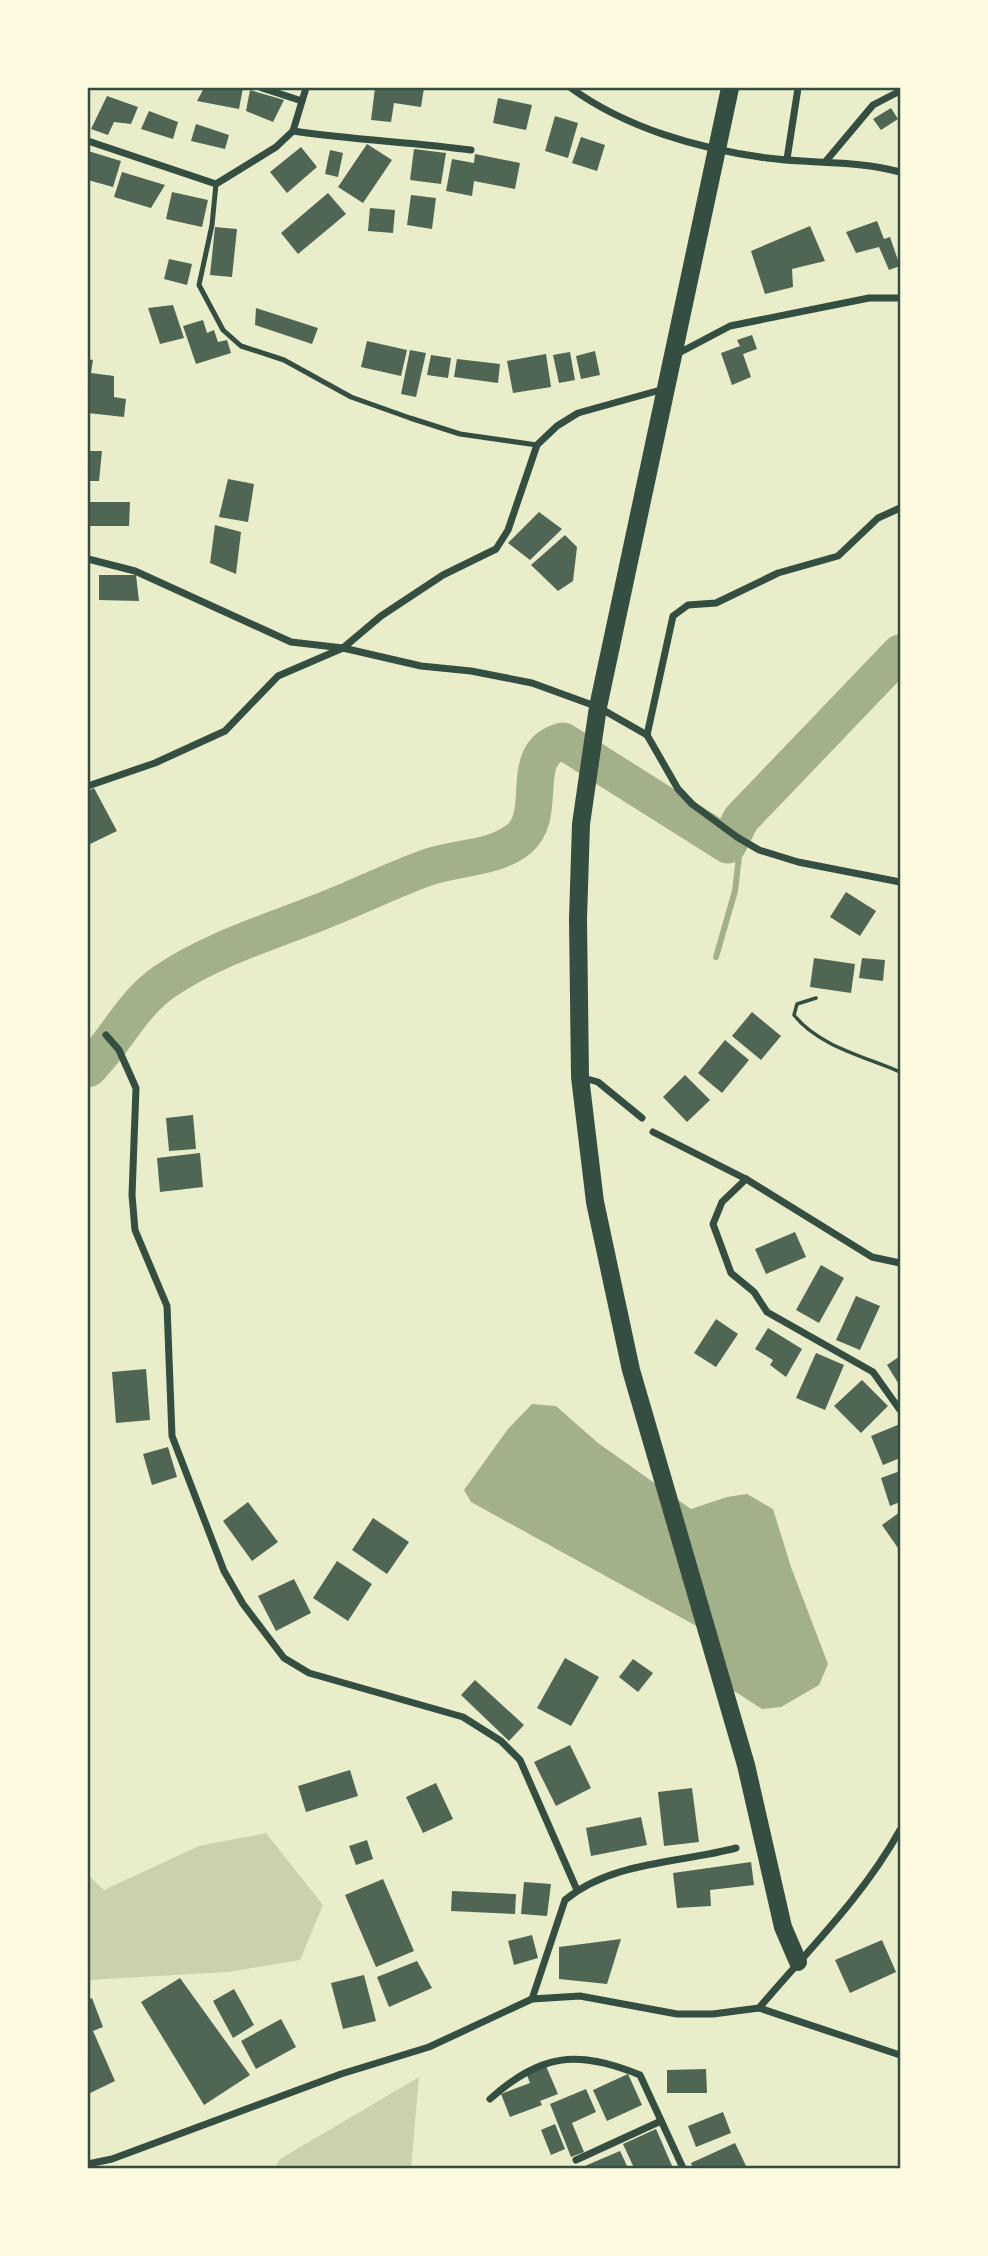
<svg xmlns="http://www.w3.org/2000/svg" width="988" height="2256" font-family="Montserrat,sans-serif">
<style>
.green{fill:#cad2ad}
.water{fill:#a3b18a}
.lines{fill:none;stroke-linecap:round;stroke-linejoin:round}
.stream{stroke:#a3b18a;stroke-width:6}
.river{stroke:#a3b18a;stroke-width:37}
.building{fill:#4f6655}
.path{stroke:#344e41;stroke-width:3.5}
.service{stroke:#344e41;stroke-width:5}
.minor{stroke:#344e41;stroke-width:7}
.primary{stroke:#344e41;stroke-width:18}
.neatline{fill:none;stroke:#344e41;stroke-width:2.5}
</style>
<rect width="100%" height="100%" fill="#e9edc9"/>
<g class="green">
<path d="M 266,1833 L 323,1905 L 300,1960 L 228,1972 L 88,1980 L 88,1875 L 104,1890 L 199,1846 Z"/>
<path d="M 419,2077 L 411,2168 L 275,2168 L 280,2159 Z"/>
</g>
<path class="water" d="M 532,1404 L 556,1406 L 598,1443 L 691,1509 L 727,1497 L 747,1494 L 773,1509 L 791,1567 L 828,1664 L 819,1685 L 781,1707 L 762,1709 L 728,1687 L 702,1629 L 471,1502 L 464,1490 L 508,1429 Z"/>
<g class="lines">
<path class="stream" d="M 716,957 L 735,891 L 739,856 L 728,845"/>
<path class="river" d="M 88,1069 C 116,1041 131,1005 164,982 C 211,950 267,933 320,912 C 354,899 388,882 423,869 C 452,857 493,860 519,839 C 550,813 516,753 563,741 L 728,845 L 741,819 L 900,653"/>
</g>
<g class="building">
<path d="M 204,88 L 243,88 L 239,109 L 197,101 Z"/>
<path d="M 375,88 L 424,88 L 421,107 L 394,103 L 391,122 L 371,120 Z"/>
<path d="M 250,90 L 284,100 L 273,122 L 246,111 Z"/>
<path d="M 107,96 L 138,107 L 131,124 L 114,122 L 108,135 L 91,129 Z"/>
<path d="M 498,98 L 532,105 L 526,130 L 493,123 Z"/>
<path d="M 891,108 L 898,119 L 881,130 L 873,119 Z"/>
<path d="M 149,111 L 178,122 L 173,139 L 141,129 Z"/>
<path d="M 555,116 L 578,123 L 568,158 L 545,151 Z"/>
<path d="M 196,124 L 229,135 L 225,149 L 191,141 Z"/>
<path d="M 581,137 L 605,145 L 597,171 L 572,163 Z"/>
<path d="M 367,144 L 392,160 L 363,203 L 338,187 Z"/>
<path d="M 301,147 L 317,167 L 287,193 L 270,172 Z"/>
<path d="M 414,149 L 446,153 L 441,184 L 410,180 Z"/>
<path d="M 330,150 L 343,153 L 338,177 L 325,174 Z"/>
<path d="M 88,151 L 121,161 L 113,187 L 88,180 Z"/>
<path d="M 475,154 L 520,163 L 515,189 L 474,181 L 472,196 L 446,191 L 452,159 L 474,163 Z"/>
<path d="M 122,172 L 165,185 L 151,208 L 114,197 Z"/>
<path d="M 172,192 L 208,200 L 202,227 L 166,219 Z"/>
<path d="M 328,193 L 346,214 L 298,254 L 281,233 Z"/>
<path d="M 411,195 L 436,198 L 432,229 L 407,225 Z"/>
<path d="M 370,208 L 395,210 L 393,233 L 368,231 Z"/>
<path d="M 877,221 L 884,239 L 890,237 L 900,266 L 889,270 L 879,247 L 856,253 L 846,232 Z"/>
<path d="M 810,226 L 825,261 L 792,269 L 793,287 L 765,294 L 751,251 Z"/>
<path d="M 215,227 L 237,229 L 232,277 L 210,275 Z"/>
<path d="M 169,259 L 192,264 L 187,285 L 164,279 Z"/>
<path d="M 173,305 L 184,338 L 160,344 L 148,308 Z"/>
<path d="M 256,308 L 318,328 L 312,344 L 255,325 Z"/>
<path d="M 203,320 L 207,333 L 214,330 L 218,342 L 227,340 L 231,353 L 196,364 L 183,326 Z"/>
<path d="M 752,335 L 757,349 L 743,354 L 751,377 L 732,385 L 721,353 L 740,346 L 737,340 Z"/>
<path d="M 367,341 L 407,350 L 401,376 L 361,367 Z"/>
<path d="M 410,350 L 426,353 L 416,397 L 401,394 Z"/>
<path d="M 595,351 L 600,375 L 581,379 L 576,356 Z"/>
<path d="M 570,352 L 575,380 L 559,383 L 553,355 Z"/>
<path d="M 546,354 L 551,387 L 513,393 L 507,361 Z"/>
<path d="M 431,355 L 451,358 L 448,378 L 427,375 Z"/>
<path d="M 88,359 L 93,360 L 91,373 L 114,376 L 114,397 L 126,399 L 124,417 L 88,413 Z"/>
<path d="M 457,359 L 500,364 L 498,383 L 454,377 Z"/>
<path d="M 88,451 L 102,451 L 99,481 L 88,481 Z"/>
<path d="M 228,479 L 254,484 L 248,522 L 219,517 Z"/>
<path d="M 90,502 L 130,502 L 129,526 L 89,526 Z"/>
<path d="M 539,512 L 562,529 L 530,560 L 508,543 Z"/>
<path d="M 215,525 L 241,532 L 236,574 L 210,563 Z"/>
<path d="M 565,535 L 577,547 L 573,581 L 558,591 L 531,565 Z"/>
<path d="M 99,575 L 136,575 L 139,601 L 99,600 Z"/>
<path d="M 94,788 L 117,831 L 88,845 L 88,791 Z"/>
<path d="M 846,892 L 876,911 L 860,936 L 830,917 Z"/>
<path d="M 814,958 L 855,964 L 851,993 L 810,987 Z"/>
<path d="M 862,958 L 885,960 L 883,981 L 859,978 Z"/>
<path d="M 752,1012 L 781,1036 L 761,1060 L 732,1036 Z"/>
<path d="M 725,1040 L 749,1060 L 722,1093 L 698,1073 Z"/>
<path d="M 685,1075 L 710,1100 L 687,1122 L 663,1097 Z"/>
<path d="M 193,1115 L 196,1149 L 169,1151 L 166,1118 Z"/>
<path d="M 200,1153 L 203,1187 L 160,1192 L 157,1158 Z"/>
<path d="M 795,1232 L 806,1257 L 766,1274 L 755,1249 Z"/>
<path d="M 821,1265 L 844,1278 L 819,1323 L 796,1310 Z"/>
<path d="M 856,1296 L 880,1306 L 860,1350 L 836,1340 Z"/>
<path d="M 716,1319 L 738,1334 L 716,1367 L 694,1353 Z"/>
<path d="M 768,1328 L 802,1349 L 786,1377 L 770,1365 L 773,1360 L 755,1349 Z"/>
<path d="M 816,1353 L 844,1365 L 825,1410 L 796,1398 Z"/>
<path d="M 900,1356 L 900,1386 L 887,1365 Z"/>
<path d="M 146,1369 L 150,1420 L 116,1423 L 112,1372 Z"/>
<path d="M 862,1380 L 888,1406 L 861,1433 L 834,1406 Z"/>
<path d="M 900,1424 L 900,1458 L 883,1465 L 871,1436 Z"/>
<path d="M 168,1447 L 177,1477 L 152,1485 L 143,1454 Z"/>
<path d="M 900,1471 L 900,1502 L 890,1506 L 881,1478 Z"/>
<path d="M 248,1502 L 278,1542 L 252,1561 L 223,1521 Z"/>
<path d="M 900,1512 L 900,1551 L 882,1525 Z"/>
<path d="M 373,1518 L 409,1542 L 387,1574 L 352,1550 Z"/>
<path d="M 337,1561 L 372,1584 L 348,1621 L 313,1598 Z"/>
<path d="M 294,1579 L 311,1613 L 276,1631 L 258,1596 Z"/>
<path d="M 565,1658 L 599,1677 L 571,1726 L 537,1708 Z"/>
<path d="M 633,1659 L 653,1673 L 638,1692 L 619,1677 Z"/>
<path d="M 475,1680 L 524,1725 L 509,1741 L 461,1695 Z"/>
<path d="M 570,1745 L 591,1788 L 556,1806 L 534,1762 Z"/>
<path d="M 350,1770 L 358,1796 L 306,1812 L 298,1786 Z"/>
<path d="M 436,1783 L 453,1819 L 423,1833 L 406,1797 Z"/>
<path d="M 692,1788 L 699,1842 L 664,1846 L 658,1792 Z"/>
<path d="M 641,1817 L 647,1845 L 591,1856 L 586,1828 Z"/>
<path d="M 367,1840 L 373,1859 L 356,1865 L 349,1846 Z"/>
<path d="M 751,1862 L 754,1885 L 710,1890 L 711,1906 L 677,1908 L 673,1873 Z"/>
<path d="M 383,1879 L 414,1951 L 376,1967 L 345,1895 Z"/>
<path d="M 524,1882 L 551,1884 L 547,1916 L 521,1914 Z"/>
<path d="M 452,1891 L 516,1894 L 515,1914 L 451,1911 Z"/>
<path d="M 532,1935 L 538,1958 L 514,1965 L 508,1941 Z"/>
<path d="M 621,1939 L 607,1984 L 559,1979 L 559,1947 Z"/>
<path d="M 882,1940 L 896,1972 L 850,1993 L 835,1960 Z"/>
<path d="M 417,1961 L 432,1988 L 389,2007 L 377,1977 Z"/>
<path d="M 364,1975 L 376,2021 L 343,2029 L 331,1983 Z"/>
<path d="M 180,1978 L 250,2075 L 204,2105 L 141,2002 Z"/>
<path d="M 234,1989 L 254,2025 L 233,2038 L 213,2001 Z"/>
<path d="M 92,1998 L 103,2027 L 93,2031 L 115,2081 L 88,2094 L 88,2000 Z"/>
<path d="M 281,2019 L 296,2047 L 256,2069 L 241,2041 Z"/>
<path d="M 546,2066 L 558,2094 L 540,2101 L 542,2105 L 510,2117 L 501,2094 L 530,2083 L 527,2075 Z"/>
<path d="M 706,2069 L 707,2093 L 667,2093 L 667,2070 Z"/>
<path d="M 628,2074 L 642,2105 L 607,2121 L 593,2090 Z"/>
<path d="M 586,2089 L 596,2112 L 572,2123 L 584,2152 L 571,2157 L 550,2104 Z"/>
<path d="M 723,2112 L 731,2133 L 696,2147 L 688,2126 Z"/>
<path d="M 555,2124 L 565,2149 L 551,2155 L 541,2130 Z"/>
<path d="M 656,2129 L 673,2168 L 634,2168 L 623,2144 Z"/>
<path d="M 735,2143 L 747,2168 L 693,2168 L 691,2163 Z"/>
<path d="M 620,2151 L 628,2168 L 580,2168 Z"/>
</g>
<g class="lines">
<path class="path" d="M 816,998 L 797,1004 L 794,1015 C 818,1046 866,1057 900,1072"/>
<path class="service" d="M 216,184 L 212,225 L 199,285 L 223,330 L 241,346 L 284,360 L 351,397 L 410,418 L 460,434 L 537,445"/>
<g class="minor">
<path d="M 262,88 L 302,101"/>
<path d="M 571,88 C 626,128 699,149 767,158 C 812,164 856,160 900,172"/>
<path d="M 293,131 C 353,140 412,142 471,150"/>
<path d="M 88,141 L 216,184 L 276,147 L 293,131 L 306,88"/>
<path d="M 787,159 L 798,88"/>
<path d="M 826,161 L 873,105 L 900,91"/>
<path d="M 677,354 L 730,326 L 869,298 L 900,298"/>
<path d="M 88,559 L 135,571 L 291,642 L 343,648 L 421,666 L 471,671 L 532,683 L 598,707 L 647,735 L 678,789 L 692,804 L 737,837 L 759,850 L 798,862 L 900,882"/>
<path d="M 647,735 L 673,616 L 688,605 L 716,603 L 778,573 L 838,556 L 878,518 L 900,508"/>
<path d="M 88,786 L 155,763 L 225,731 L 278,676 L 343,648 L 381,616 L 443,575 L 496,549 L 508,530 L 537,445 L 557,426 L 578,413 L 664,389"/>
<path d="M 106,1035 L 119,1050 L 136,1088 L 132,1195 L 135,1230 L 167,1306 L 172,1436 L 224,1571 L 243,1604 L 284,1658 L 309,1673 L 463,1717 L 501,1741 L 520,1760 L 577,1890"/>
<path d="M 580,1077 L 598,1082 L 642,1118"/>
<path d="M 653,1132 L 746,1179 L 872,1257 L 900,1263"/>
<path d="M 746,1179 L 722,1202 L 713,1224 L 731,1273 L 754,1292 L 767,1312 L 873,1372 L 900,1410"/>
<path d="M 532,1999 L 565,1900 C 612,1861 680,1863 736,1848"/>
<path d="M 759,2008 C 809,1949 862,1898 900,1830"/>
<path d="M 490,2099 C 541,2054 576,2049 640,2075 L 683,2168"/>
<path d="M 576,2160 L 661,2121"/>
<path d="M 88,2164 L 112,2159 L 341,2074 L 429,2047 L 532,1999 L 580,1996 L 677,2014 L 713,2014 L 759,2008 L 900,2055"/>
</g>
<path class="primary" d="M 730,88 L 598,707 L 581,824 L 578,919 L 580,1077 L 595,1202 L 631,1370 L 746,1765 L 783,1927 L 798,1962"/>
</g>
<rect width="988" height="2256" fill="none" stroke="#fefae0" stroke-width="178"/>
<rect x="89" y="89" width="810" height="2078" class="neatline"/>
</svg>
